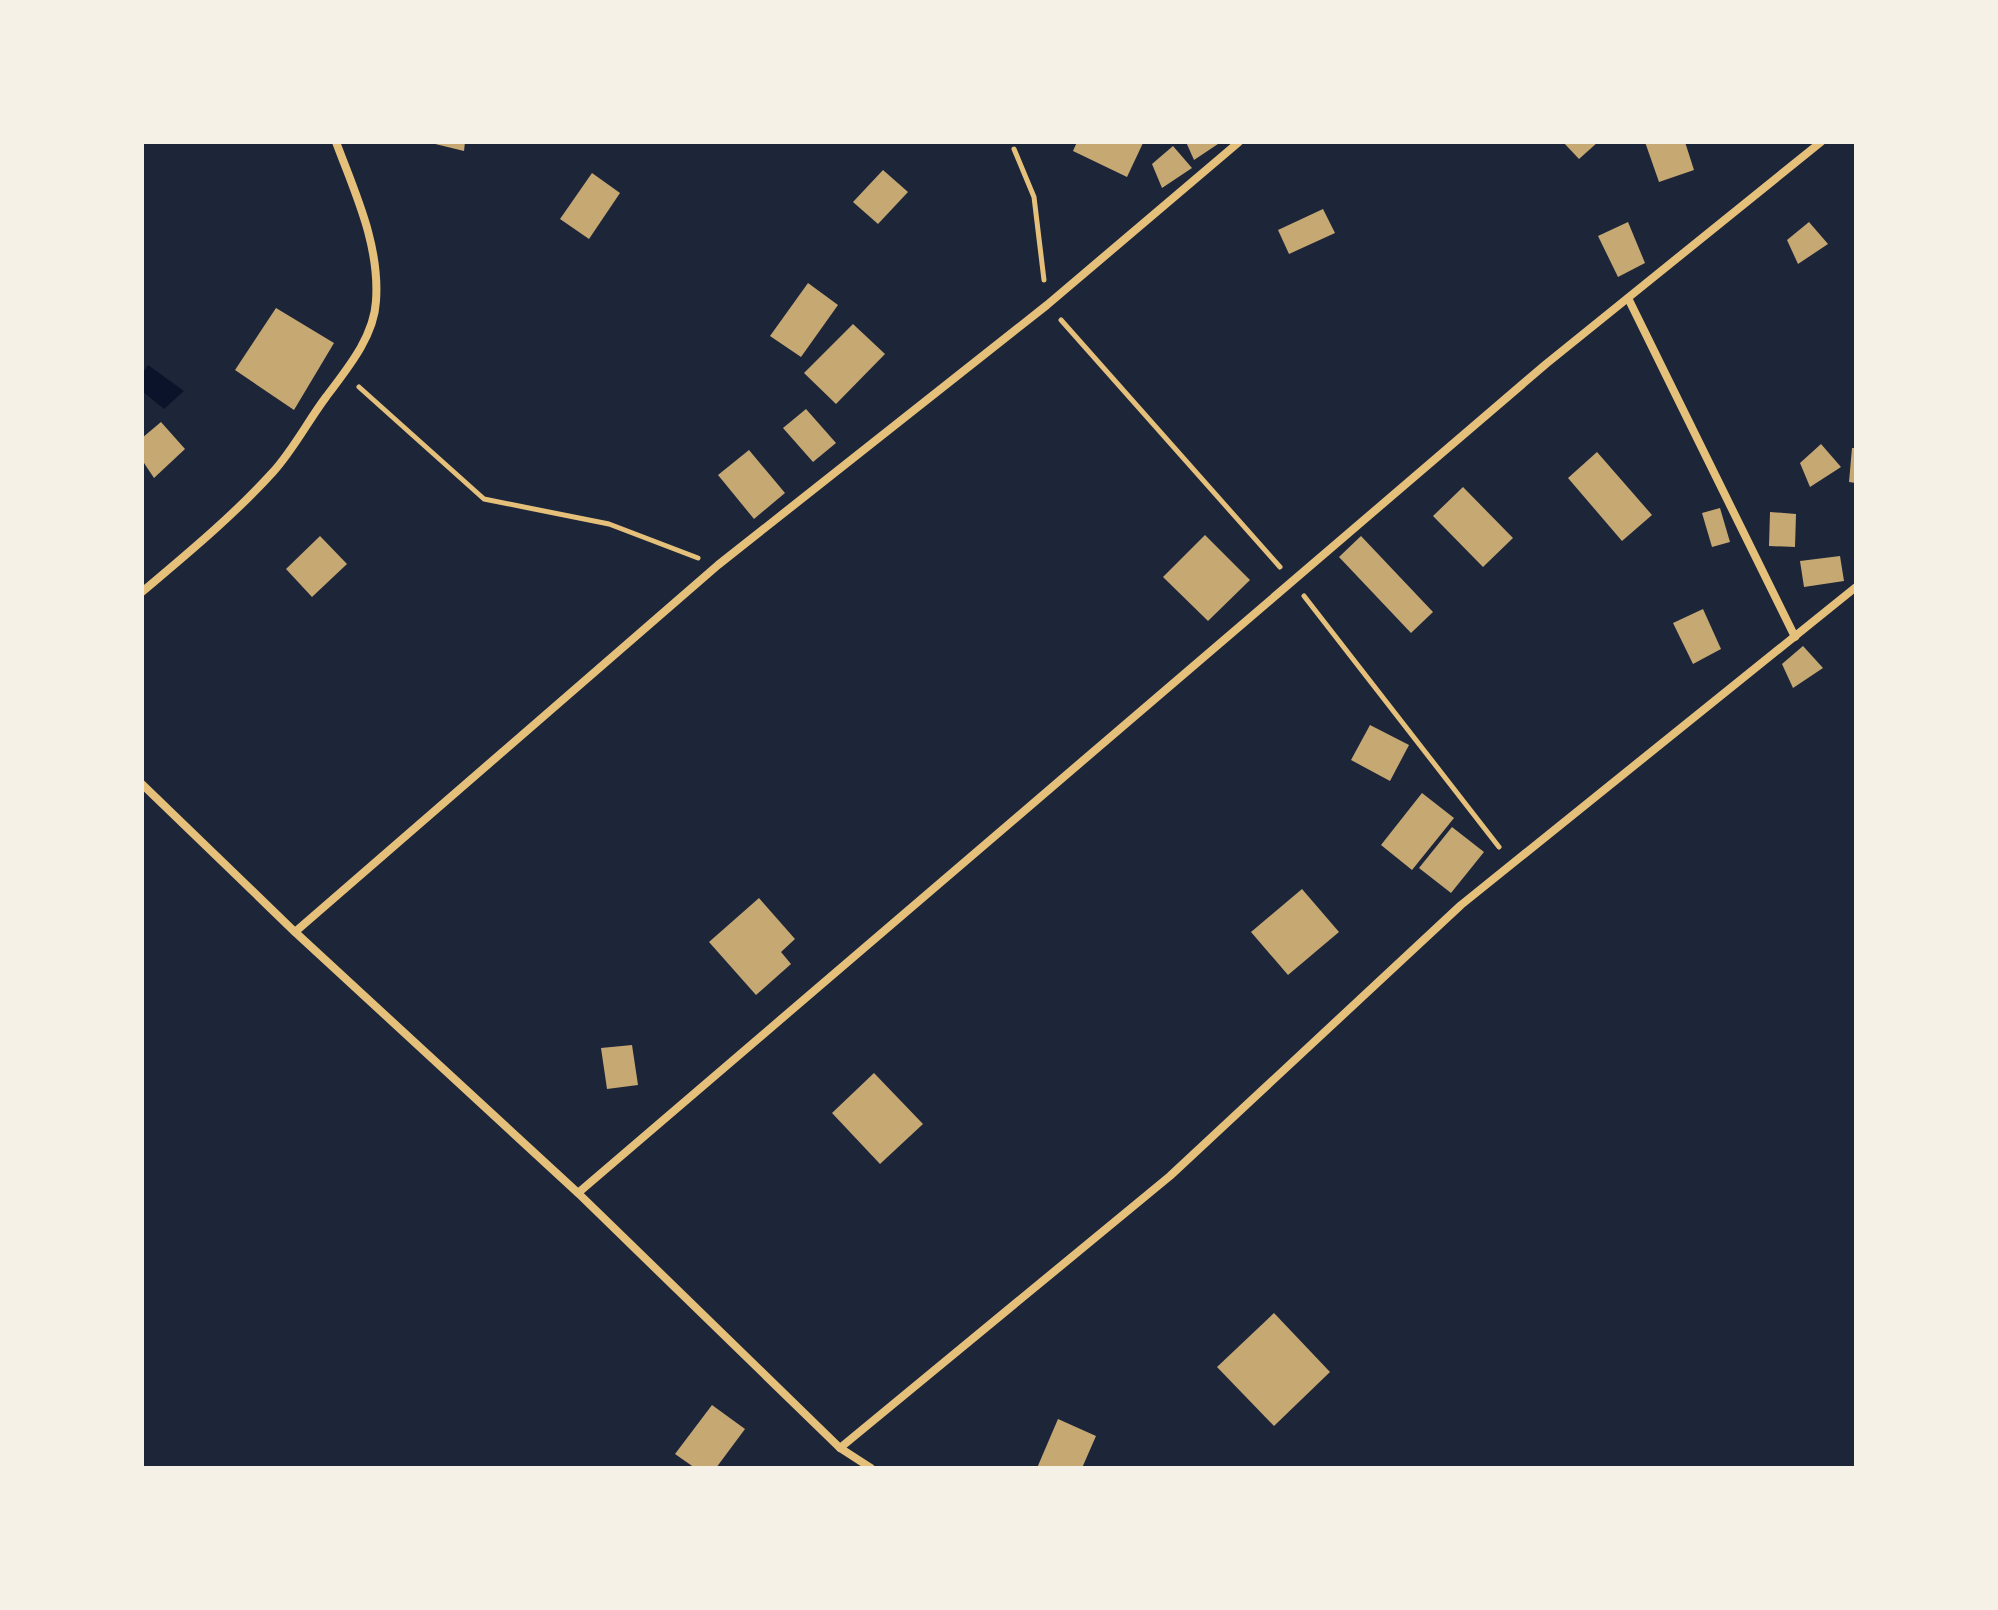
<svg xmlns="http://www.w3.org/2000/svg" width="1998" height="1610" font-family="'DejaVu Sans',sans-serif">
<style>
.green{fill:#1d2539}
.water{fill:#0b132b}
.building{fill:#c6a872}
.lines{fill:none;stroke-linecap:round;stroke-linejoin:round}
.path{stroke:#e5c07b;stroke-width:5}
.minor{stroke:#e5c07b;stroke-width:8}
</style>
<rect width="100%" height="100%" fill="#14213d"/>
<rect class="green" x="142" y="142" width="1714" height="1326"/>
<path class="water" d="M 148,365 L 184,391 L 164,409 L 142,391 L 142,374 Z"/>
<g class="building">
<path d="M 427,142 L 465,142 L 464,151 Z"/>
<path d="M 1077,142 L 1141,142 L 1143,143 L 1127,177 L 1073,151 Z"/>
<path d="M 1186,142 L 1221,142 L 1194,160 Z"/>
<path d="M 1563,142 L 1598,142 L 1579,159 Z"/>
<path d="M 1645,142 L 1685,142 L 1694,170 L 1659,182 Z"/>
<path d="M 1173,146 L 1192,168 L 1162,188 L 1152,164 Z"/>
<path d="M 883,170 L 908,192 L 878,224 L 853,202 Z"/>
<path d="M 592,173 L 620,193 L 589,239 L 560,219 Z"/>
<path d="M 1323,209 L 1335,233 L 1289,254 L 1278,230 Z"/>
<path d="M 1628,222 L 1645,263 L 1618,277 L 1598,236 Z"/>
<path d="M 1809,222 L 1828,244 L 1798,264 L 1787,240 Z"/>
<path d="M 808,283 L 838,305 L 801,357 L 770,336 Z"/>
<path d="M 276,308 L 334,343 L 294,410 L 235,370 Z"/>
<path d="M 853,324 L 885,354 L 836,404 L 804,373 Z"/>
<path d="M 806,409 L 836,443 L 813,462 L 783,428 Z"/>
<path d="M 161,422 L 185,449 L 154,478 L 142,460 L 142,438 Z"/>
<path d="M 1821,444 L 1841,467 L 1810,487 L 1800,463 Z"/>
<path d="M 1852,448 L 1856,448 L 1856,483 L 1849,482 Z"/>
<path d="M 749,450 L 785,493 L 754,519 L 718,475 Z"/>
<path d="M 1597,452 L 1652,515 L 1622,541 L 1568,478 Z"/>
<path d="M 1463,487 L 1513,538 L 1483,567 L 1433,516 Z"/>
<path d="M 1720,508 L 1730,542 L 1712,547 L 1702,513 Z"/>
<path d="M 1770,512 L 1796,514 L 1795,547 L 1769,546 Z"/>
<path d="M 1205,535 L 1250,580 L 1208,621 L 1163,577 Z"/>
<path d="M 320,536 L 347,564 L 312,597 L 286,569 Z"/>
<path d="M 1361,536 L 1433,612 L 1411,633 L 1339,557 Z"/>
<path d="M 1840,556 L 1844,581 L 1804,587 L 1800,561 Z"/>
<path d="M 1703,609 L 1721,649 L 1693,664 L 1673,623 Z"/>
<path d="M 1803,646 L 1823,668 L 1793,688 L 1782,664 Z"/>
<path d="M 1370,725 L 1409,745 L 1390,781 L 1351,760 Z"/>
<path d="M 1422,793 L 1454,818 L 1412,870 L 1381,845 Z"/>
<path d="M 1452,827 L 1484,852 L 1451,893 L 1419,868 Z"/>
<path d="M 1302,889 L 1339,932 L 1288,975 L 1251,932 Z"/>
<path d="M 759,898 L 795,939 L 781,952 L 791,964 L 756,995 L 709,942 Z"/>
<path d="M 632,1045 L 638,1085 L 607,1089 L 601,1048 Z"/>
<path d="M 874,1073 L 923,1124 L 880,1164 L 832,1113 Z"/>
<path d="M 1274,1313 L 1330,1372 L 1274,1426 L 1217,1367 Z"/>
<path d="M 712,1405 L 745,1429 L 716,1468 L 695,1468 L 675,1454 Z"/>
<path d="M 1058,1419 L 1096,1436 L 1082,1468 L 1037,1468 Z"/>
</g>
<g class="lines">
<g class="path">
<path d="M 1014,149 L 1034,197 L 1044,280"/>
<path d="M 1061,320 L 1280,567"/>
<path d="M 359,387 L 484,499 L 609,524 L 698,558"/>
<path d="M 1304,596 L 1499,847"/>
</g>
<g class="minor">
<path d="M 1628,298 L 1795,637"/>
<path d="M 142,592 C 187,554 233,516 273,472 C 293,450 308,421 326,397 C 347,369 374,337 376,301 C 380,245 355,193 336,142"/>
<path d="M 142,784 L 295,932 L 578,1193 L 840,1448 L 871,1468"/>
<path d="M 295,932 L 718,565 L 1047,305 L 1239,142"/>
<path d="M 578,1193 L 1546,364 L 1821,142"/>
<path d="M 840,1448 L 1170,1176 L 1461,905 L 1856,587"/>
</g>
</g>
<rect width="1998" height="1610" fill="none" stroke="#f6f1e7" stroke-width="288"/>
</svg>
